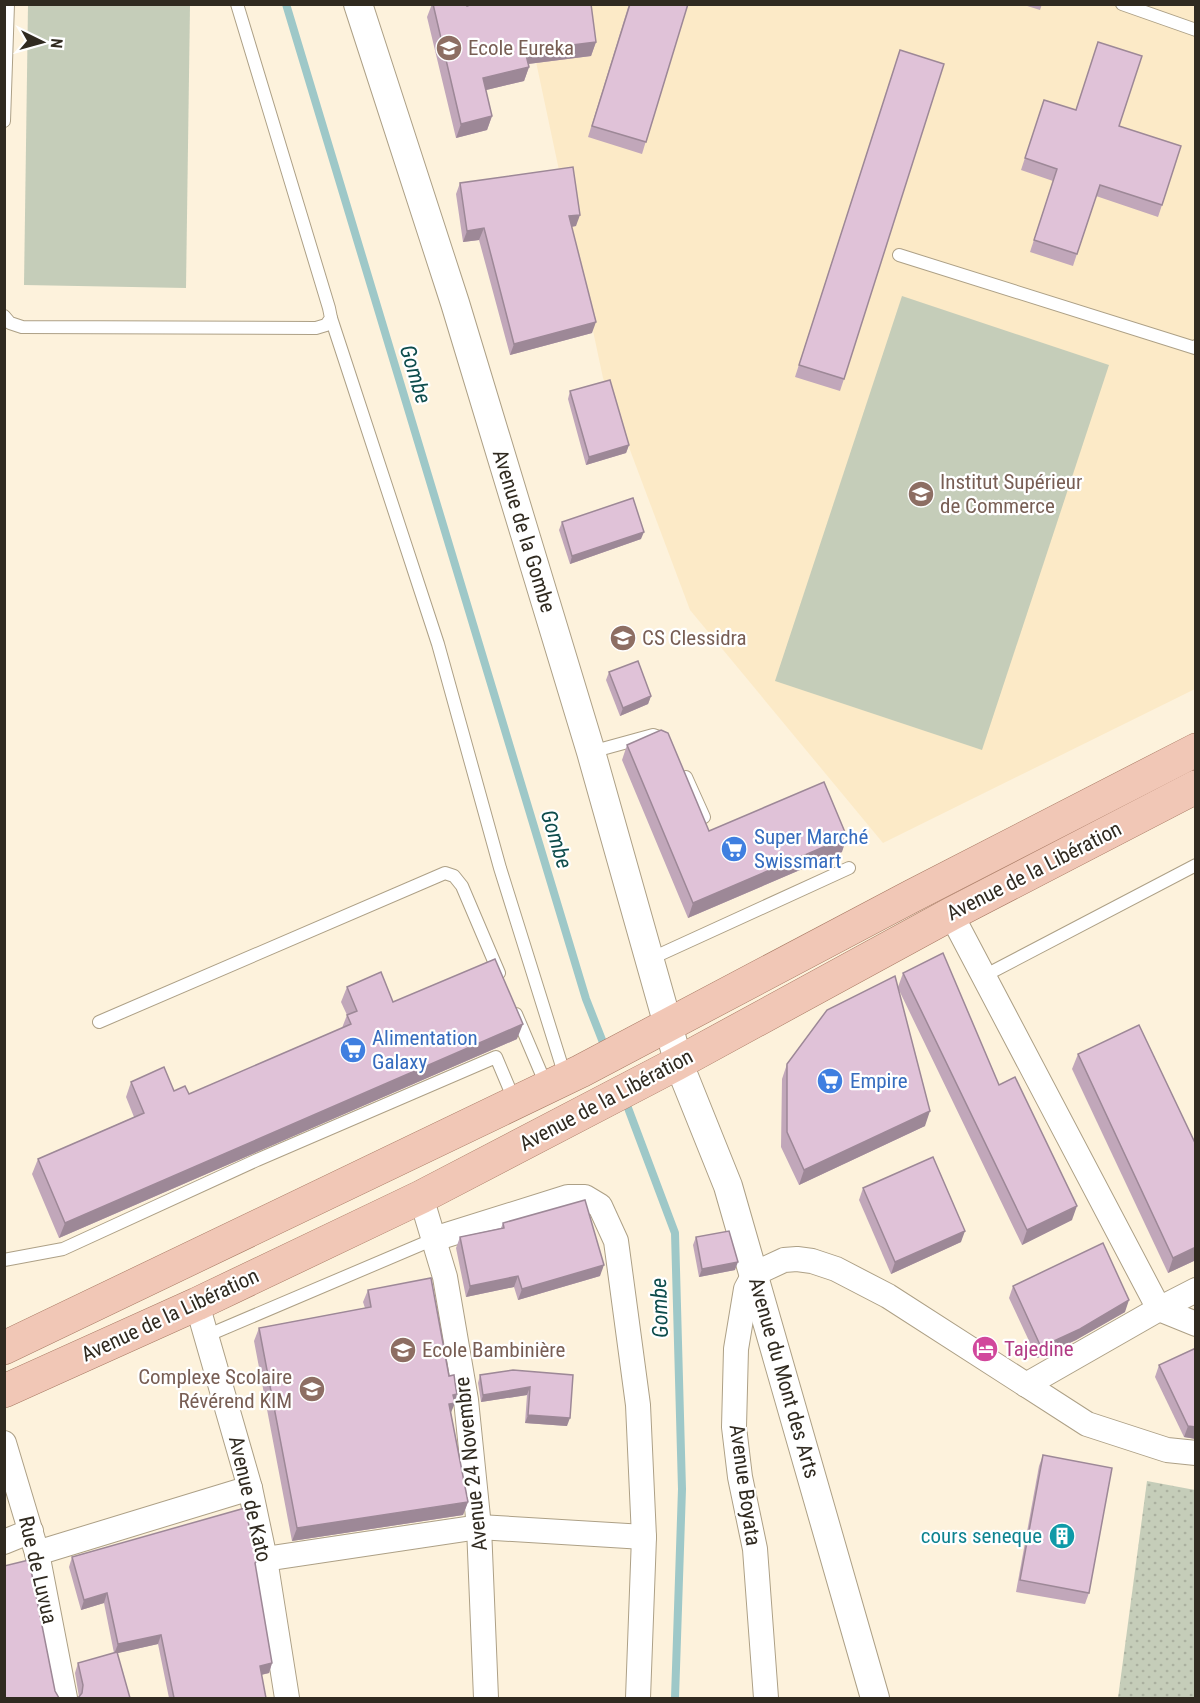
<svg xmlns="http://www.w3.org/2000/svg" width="1200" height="1703" font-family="'Roboto Condensed',sans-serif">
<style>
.built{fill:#fceac7}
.grass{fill:url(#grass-dots)}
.pitch{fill:#c5cdb9}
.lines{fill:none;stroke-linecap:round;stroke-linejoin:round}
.stream{stroke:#9ec8c8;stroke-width:8}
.service-casing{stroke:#ada086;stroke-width:14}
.minor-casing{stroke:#ada086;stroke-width:26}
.tertiary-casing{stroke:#ada086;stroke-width:30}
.primary-casing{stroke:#a77862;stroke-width:34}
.service{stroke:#fff;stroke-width:12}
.minor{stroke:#fff;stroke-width:24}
.tertiary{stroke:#fff;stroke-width:28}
.primary{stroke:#f1c7b6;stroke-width:33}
.wall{fill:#c1a7ba}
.shaded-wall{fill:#9d8897}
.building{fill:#e0c2d8;stroke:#9d8897;stroke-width:1.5}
.labels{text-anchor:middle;stroke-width:4.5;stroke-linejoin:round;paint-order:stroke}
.education-label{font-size:21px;fill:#785e54;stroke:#fff;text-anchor:start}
.street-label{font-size:21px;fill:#302a20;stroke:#fff}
.shop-label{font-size:21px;fill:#366cbe;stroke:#fff;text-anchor:start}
.hotel-label{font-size:21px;fill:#b23c85;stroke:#fff;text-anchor:start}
.culture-label{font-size:21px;fill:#0d838f;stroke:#fff;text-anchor:end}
.water-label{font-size:22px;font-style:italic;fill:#0d4c4c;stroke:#fff}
</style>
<defs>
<pattern id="grass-dots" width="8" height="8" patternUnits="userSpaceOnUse" patternTransform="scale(1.5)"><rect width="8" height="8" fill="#c5cdb9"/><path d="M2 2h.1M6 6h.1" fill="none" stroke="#aab09f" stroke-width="1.8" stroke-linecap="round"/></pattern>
</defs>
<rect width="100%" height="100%" fill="#fdf2dc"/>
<path class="built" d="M 524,5 L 1195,5 L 1195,689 L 883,843 L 690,610 L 603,378 Z"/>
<path class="grass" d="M 1147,1481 L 1195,1490 L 1195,1698 L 1118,1698 Z"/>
<g class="pitch">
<path d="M 28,5 L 190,5 L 186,288 L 24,285 Z"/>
<path d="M 902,296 L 1109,365 L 982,750 L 775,681 Z"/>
</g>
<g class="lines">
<g class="stream">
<path d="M 286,4 L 586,999 L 606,1050"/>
<path d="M 625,1100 L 675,1233 L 682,1489 L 675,1698"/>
</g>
<defs>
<g id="service">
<path d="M 1122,4 L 1196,30"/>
<path d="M 4,121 L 8,4"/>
<path d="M 899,255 L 1195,348 L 1196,346"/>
<path d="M 4,316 L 10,323 L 22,327 L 316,328 L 326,325 L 331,318 L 329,308 L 237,4"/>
<path d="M 331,318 L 438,644 L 500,868 L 565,1076"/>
<path d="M 591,752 L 653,735 L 662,738"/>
<path d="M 686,777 L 704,817"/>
<path d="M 650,959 L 849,868"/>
<path d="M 982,977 L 1196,865"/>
<path d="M 516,1014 L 547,1087"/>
<path d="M 99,1022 L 445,873 L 454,876 L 462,886 L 499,973"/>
<path d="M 4,1260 L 63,1249 L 257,1160 L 496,1057 L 515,1102"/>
<path d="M 206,1336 L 434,1239"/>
</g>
<g id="minor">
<path d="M 951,914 L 1159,1309 L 1196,1324"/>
<path d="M 421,1197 L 445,1277 L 466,1400 L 479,1527 L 486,1698"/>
<path d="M 434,1239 L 568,1197 L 585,1197 L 600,1206 L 616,1241 L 638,1405 L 644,1537 L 638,1698"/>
<path d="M 197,1304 L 250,1488 L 265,1559 L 287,1698"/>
<path d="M 1026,1385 L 1159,1309 L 1196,1290"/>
<path d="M 4,1443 L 37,1553 L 65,1698"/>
<path d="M 4,1542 L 31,1531"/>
<path d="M 37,1553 L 250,1488"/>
<path d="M 265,1559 L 479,1527 L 644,1537"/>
<path d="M 766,1698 L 755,1549 L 740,1477 L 734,1427 L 736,1349 L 746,1289 L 754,1274 L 784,1260 L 797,1259 L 812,1261 L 836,1269 L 888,1296 L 1087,1424 L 1167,1450 L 1196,1453"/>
</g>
<path id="tertiary" d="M 358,4 L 455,303 L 524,531 L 591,752 L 679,1064 L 728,1186 L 875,1698"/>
<g id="primary">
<path d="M 4,1348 L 581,1071 L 912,896 L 1196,750"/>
<path d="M 4,1391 L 197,1304 L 421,1197 L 676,1064 L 951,914 L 1196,787"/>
</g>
</defs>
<use href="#service" class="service-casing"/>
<use href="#minor" class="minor-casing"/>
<use href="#tertiary" class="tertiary-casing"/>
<use href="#primary" class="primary-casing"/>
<use href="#service" class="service"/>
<use href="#minor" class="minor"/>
<use href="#tertiary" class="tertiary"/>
<use href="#primary" class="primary"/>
</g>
<g class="wall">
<path d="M 432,4 L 466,4 L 467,6 L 596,42 L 591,56 L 528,64 L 529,67 L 524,81 L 486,90 L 492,116 L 487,130 L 456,138 L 427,17 Z"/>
<path d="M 629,4 L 688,4 L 642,154 L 588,137 Z"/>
<path d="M 1021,4 L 1042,4 L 1040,10 Z"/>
<path d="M 900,50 L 844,379 L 840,391 L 795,377 Z"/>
<path d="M 1044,100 L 1119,126 L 1162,205 L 1158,217 L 1096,196 L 1073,266 L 1030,252 L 1053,181 L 1021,170 Z"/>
<path d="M 460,183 L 576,226 L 571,227 L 592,333 L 510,355 L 479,240 L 463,242 L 456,194 Z"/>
<path d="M 570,391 L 629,445 L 626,453 L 586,465 L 568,399 Z"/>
<path d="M 562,522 L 641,539 L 570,564 L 559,530 Z"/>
<path d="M 609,672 L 651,696 L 648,704 L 620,716 L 606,680 Z"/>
<path d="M 627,745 L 709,831 L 842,852 L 688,918 L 622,760 Z"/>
<path d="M 903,973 L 1072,1220 L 1022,1245 L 898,988 L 925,1126 L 799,1185 L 781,1147 L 782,1079 L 787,1064 L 898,987 Z"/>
<path d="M 347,987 L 393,1002 L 517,1039 L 59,1238 L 32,1174 L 38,1159 L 134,1117 L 126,1097 L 131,1082 L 189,1094 L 342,1028 L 347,1015 L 341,1002 Z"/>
<path d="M 1078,1054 L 1196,1260 L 1168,1273 L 1072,1069 Z"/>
<path d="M 863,1188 L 961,1242 L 891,1274 L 859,1200 Z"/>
<path d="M 503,1223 L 600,1276 L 518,1300 L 514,1287 L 466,1297 L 456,1248 L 460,1237 L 501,1228 Z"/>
<path d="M 696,1237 L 735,1270 L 699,1277 L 693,1245 Z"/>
<path d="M 1013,1286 L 1125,1312 L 1076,1340 L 1037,1358 L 1009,1298 Z"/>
<path d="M 368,1290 L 451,1413 L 468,1502 L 463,1515 L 292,1541 L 254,1341 L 259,1328 L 365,1308 L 363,1302 Z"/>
<path d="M 1159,1365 L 1196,1439 L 1184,1437 L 1155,1377 Z"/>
<path d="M 513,1370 L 567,1426 L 525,1423 L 527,1395 L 481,1402 L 478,1383 L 480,1375 Z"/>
<path d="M 1043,1455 L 1089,1593 L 1085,1604 L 1016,1592 L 1039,1466 Z"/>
<path d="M 72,1557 L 256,1562 L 255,1566 L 272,1663 L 269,1673 L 261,1675 L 266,1698 L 169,1698 L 158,1644 L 117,1653 L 79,1697 L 75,1673 L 78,1663 L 114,1653 L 104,1603 L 81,1610 L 69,1567 Z"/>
</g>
<g class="shaded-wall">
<path d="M 596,42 L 591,56 L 520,65 L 525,51 Z"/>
<path d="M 529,67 L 524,81 L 478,92 L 483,78 Z"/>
<path d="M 492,116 L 487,130 L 456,138 L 461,124 Z"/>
<path d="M 580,215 L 576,226 L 564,228 L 569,216 Z"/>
<path d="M 484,228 L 479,240 L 463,242 L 467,231 Z"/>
<path d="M 596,322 L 592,333 L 510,355 L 514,344 Z"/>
<path d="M 629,445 L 626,453 L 586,465 L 589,457 Z"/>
<path d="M 644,532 L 641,539 L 570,564 L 572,556 Z"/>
<path d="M 651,696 L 648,704 L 620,716 L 623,708 Z"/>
<path d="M 847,837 L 842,852 L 688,918 L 693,903 Z"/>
<path d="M 523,1024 L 517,1039 L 59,1238 L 65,1223 Z"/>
<path d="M 930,1111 L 925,1126 L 799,1185 L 804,1170 Z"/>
<path d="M 1077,1206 L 1072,1220 L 1022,1245 L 1027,1230 Z"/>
<path d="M 965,1231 L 961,1242 L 891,1274 L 895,1262 Z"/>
<path d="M 1196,1247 L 1196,1260 L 1168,1273 L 1173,1258 Z"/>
<path d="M 738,1262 L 735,1270 L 699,1277 L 702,1269 Z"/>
<path d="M 604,1265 L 600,1276 L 518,1300 L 522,1289 Z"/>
<path d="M 518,1276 L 514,1287 L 466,1297 L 470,1286 Z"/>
<path d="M 1129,1300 L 1125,1312 L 1076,1340 L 1037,1358 L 1041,1347 Z"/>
<path d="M 530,1387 L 527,1395 L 481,1402 L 483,1395 Z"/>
<path d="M 457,1394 L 455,1403 L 450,1415 L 449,1404 L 453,1395 Z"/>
<path d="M 528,1415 L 570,1418 L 567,1426 L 525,1423 Z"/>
<path d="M 1188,1426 L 1196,1427 L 1196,1439 L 1184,1437 Z"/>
<path d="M 468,1502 L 463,1515 L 292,1541 L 297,1528 Z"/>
<path d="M 107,1593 L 104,1603 L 81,1610 L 84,1600 Z"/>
<path d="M 161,1635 L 158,1644 L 114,1654 L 118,1644 Z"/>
<path d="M 272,1663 L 269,1673 L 256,1676 L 260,1666 Z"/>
</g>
<g class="building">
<path d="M 433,4 L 466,4 L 467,6 L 473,4 L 591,4 L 596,42 L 525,51 L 529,67 L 483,78 L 492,116 L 461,124 Z"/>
<path d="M 630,4 L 688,4 L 646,142 L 592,126 Z"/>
<path d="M 1098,42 L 1142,56 L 1119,126 L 1181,146 L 1162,205 L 1100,185 L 1077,254 L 1034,240 L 1057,169 L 1025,158 L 1044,100 L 1076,110 Z"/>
<path d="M 900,50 L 944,64 L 844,379 L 799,365 Z"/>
<path d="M 573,167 L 580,215 L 569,216 L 596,322 L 514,344 L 484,228 L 467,231 L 460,183 Z"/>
<path d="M 610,380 L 629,445 L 589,457 L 570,391 Z"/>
<path d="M 633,498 L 644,532 L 572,556 L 562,522 Z"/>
<path d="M 638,661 L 651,696 L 623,708 L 609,672 Z"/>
<path d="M 661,730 L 668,733 L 709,831 L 824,782 L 847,837 L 693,903 L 627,745 Z"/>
<path d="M 943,953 L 999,1085 L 1015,1077 L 1077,1206 L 1027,1230 L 903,973 Z"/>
<path d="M 495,959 L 523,1024 L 65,1223 L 38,1159 L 144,1113 L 131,1082 L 164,1067 L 174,1091 L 185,1086 L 189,1094 L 351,1024 L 347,1015 L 357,1011 L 347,987 L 381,972 L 393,1002 Z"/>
<path d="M 895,976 L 930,1111 L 804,1170 L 787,1132 L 787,1064 L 827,1010 Z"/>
<path d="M 1139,1025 L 1196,1145 L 1196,1247 L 1173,1258 L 1078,1054 Z"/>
<path d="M 933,1157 L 965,1231 L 895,1262 L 863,1188 Z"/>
<path d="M 585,1200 L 604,1265 L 522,1289 L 518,1276 L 470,1286 L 460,1237 L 504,1228 L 503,1223 Z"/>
<path d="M 729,1231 L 738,1262 L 702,1269 L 696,1237 Z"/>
<path d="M 1103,1243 L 1129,1300 L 1080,1329 L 1041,1347 L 1013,1286 Z"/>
<path d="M 431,1278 L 449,1376 L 454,1375 L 456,1389 L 457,1394 L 453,1395 L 455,1403 L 449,1404 L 468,1502 L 297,1528 L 259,1328 L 371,1307 L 368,1290 Z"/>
<path d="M 1196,1348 L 1196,1427 L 1188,1426 L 1159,1365 Z"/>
<path d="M 513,1370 L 573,1375 L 570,1418 L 528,1415 L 530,1387 L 483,1395 L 480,1375 Z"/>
<path d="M 1043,1455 L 1112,1468 L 1089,1593 L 1020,1580 Z"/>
<path d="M 245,1508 L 255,1552 L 256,1562 L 255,1563 L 272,1663 L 260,1666 L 266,1698 L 174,1698 L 161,1635 L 118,1644 L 107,1593 L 84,1600 L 72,1557 Z"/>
<path d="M 29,1560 L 55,1691 L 59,1698 L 4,1698 L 4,1566 Z"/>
<path d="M 117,1652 L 130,1698 L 78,1698 L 82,1693 L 83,1685 L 78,1663 Z"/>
</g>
<defs>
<symbol id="school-disc" viewBox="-11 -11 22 22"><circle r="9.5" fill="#8d6e63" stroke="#fff"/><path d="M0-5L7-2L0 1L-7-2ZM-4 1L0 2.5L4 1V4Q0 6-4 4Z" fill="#fff"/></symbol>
<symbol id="university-disc" viewBox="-11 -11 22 22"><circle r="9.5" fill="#8d6e63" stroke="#fff"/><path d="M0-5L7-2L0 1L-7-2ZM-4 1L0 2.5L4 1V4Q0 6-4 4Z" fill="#fff"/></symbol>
<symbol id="supermarket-disc" viewBox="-11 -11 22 22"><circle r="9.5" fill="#3f7fe0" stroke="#fff"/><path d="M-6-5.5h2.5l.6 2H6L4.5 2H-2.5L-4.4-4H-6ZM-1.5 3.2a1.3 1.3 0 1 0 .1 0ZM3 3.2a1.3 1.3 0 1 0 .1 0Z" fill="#fff"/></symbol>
<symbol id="hotel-disc" viewBox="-11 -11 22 22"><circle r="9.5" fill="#d1479c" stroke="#fff"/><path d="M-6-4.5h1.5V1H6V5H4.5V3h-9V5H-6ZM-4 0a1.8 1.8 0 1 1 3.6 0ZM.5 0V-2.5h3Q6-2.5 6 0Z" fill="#fff"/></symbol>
<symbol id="building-disc" viewBox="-11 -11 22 22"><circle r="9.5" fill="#0f9aa8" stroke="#fff"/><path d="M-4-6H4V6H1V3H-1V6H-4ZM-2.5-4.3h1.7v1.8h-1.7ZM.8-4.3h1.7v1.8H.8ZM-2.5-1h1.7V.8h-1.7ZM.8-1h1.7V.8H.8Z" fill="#fff"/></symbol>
</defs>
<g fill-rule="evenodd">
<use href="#school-disc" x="434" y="33" width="30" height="30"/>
<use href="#university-disc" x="906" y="479" width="30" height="30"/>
<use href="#school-disc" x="608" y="623" width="30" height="30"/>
<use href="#supermarket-disc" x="719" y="834" width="30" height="30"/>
<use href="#supermarket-disc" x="338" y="1035" width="30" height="30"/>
<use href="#supermarket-disc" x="815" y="1066" width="30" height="30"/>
<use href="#hotel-disc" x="970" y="1334" width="30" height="30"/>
<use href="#school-disc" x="388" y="1335" width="30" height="30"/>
<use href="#school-disc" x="297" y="1374" width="30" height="30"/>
<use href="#building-disc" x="1047" y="1521" width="30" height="30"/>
</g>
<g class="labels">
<g class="education-label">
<text x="468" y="55">Ecole Eureka</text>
<text x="940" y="489">Institut Supérieur<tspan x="940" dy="24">de Commerce</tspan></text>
<text x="642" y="645">CS Clessidra</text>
<text x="422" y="1357">Ecole Bambinière</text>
<text x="292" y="1384" text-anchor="end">Complexe Scolaire<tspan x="292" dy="24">Révérend KIM</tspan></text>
</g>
<g class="street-label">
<text transform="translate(524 531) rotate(73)" y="7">Avenue de la Gombe</text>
<text transform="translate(1034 871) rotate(-27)" y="7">Avenue de la Libération</text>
<text transform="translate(606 1100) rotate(-28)" y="7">Avenue de la Libération</text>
<text transform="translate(170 1315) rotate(-25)" y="7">Avenue de la Libération</text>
<text transform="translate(784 1378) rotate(74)" y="7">Avenue du Mont des Arts</text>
<text transform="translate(471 1464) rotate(-96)" y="7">Avenue 24 Novembre</text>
<text transform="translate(745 1485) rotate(82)" y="7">Avenue Boyata</text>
<text transform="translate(250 1499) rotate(77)" y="7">Avenue de Kato</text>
<text transform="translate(38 1570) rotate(77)" y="7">Rue de Luvua</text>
</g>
<g class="shop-label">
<text x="754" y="844">Super Marché<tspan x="754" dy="24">Swissmart</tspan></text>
<text x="372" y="1045">Alimentation<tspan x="372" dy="24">Galaxy</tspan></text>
<text x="850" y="1088">Empire</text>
</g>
<g class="hotel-label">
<text x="1004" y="1356">Tajedine</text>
</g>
<g class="culture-label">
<text x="1042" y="1543">cours seneque</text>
</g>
<g class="water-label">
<text transform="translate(416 374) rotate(73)" y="8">Gombe</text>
<text transform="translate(557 839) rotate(73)" y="8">Gombe</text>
<text transform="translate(659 1308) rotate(-92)" y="8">Gombe</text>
</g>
</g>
<rect width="1200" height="1703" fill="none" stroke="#302a20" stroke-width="12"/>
<g transform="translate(42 42) rotate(95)" stroke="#ffffff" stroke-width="4.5" paint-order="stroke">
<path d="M0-4.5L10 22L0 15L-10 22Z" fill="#302a20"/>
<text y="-9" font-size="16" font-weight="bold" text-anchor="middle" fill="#302a20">N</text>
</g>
</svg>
